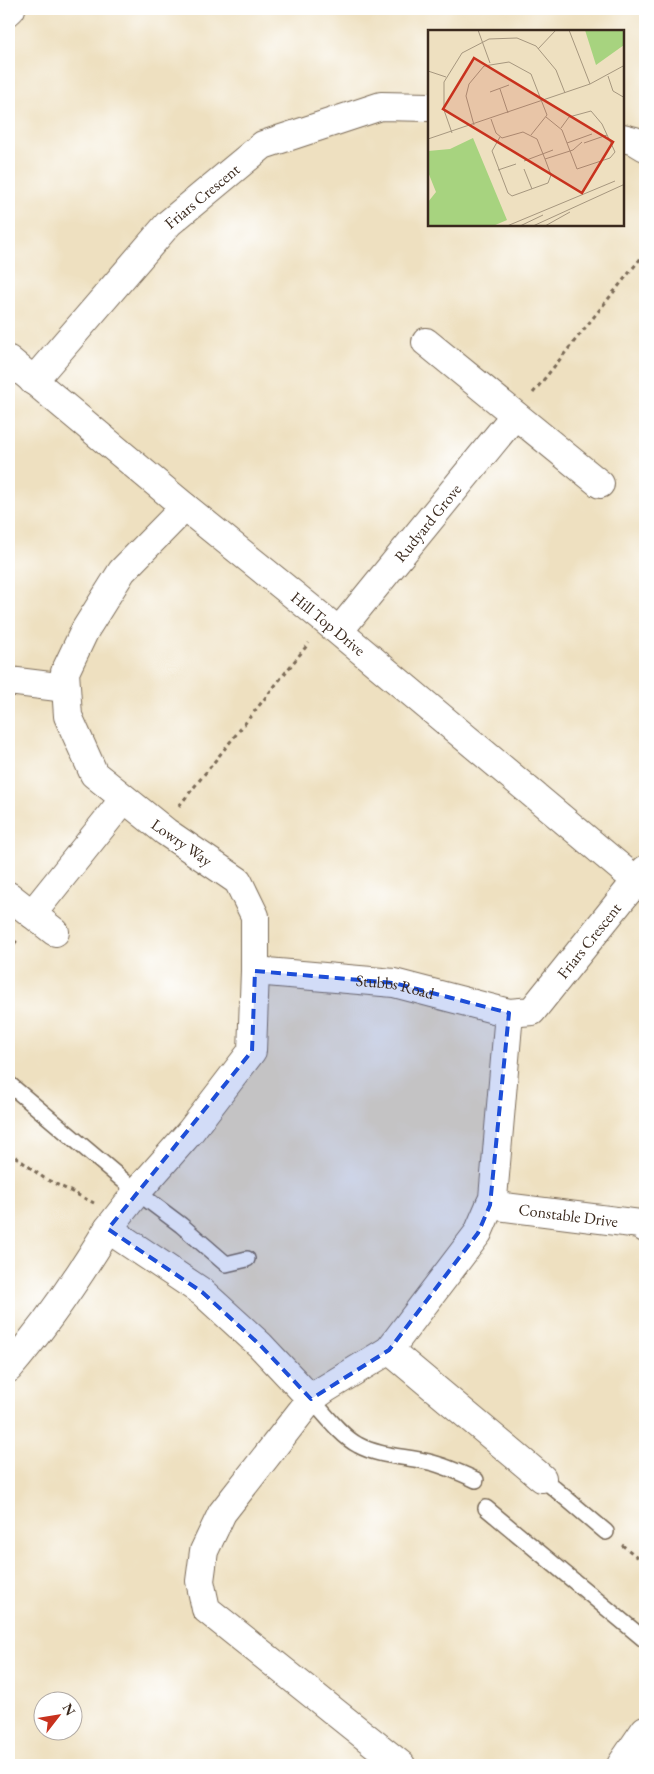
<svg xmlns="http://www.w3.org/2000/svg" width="654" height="1774" font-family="'EB Garamond',serif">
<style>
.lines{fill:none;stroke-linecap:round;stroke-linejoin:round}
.service-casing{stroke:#7a6a57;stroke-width:18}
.minor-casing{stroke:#7a6a57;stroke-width:30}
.path{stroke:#7a6a57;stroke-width:3;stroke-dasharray:4 4;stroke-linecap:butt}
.service{stroke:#fff;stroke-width:15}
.minor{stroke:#fff;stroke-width:28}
.marked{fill:#1d4ed8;fill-opacity:0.2;stroke:#1d4ed8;stroke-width:4;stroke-dasharray:10 6;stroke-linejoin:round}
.labels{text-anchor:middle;stroke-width:4;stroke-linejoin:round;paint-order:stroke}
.street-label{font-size:16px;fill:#3b2a1e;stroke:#fff}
.inset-road{fill:none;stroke:#a6977f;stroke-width:1}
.view{fill:#c8321e;fill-opacity:0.15;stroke:#c8321e;stroke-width:2.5}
.inset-edge{fill:none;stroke:#3b2a1e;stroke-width:2.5}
</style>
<rect width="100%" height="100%" fill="#fff"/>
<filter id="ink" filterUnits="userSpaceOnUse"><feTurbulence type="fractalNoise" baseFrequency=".02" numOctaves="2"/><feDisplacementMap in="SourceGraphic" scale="10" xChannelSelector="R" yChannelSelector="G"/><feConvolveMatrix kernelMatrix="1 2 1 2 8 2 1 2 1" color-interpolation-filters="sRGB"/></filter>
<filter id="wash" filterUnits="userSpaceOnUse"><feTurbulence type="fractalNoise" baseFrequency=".0096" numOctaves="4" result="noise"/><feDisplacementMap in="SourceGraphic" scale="20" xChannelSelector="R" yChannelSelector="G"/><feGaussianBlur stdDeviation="1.12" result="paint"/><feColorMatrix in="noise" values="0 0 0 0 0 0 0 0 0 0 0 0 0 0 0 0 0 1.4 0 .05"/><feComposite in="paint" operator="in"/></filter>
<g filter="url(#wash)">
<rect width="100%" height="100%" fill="#eee0c0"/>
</g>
<g filter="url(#ink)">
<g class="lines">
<defs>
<g id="service">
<path d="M 9,1084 L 137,1192 L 181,1225 L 226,1264 L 247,1259"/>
<path d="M 311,1399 C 324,1413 342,1437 358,1445 C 380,1457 406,1456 429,1462 C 446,1466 461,1473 476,1480"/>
<path d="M 542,1478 L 606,1532"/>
<path d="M 486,1508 L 645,1640"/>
</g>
<g id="minor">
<path d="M 9,11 L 11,9"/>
<path d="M 623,138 L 635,141 L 645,147"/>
<path d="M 426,342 L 600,484"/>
<path id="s1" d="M 9,360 L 185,507 L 326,621 L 645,888"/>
<path id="s2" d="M 33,381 L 169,223 L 263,145 L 381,106 L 429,107"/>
<path id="s3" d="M 339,631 L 515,415"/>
<path d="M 9,681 L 66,688"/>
<path d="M 9,896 L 55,932"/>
<path d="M 32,914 L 124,799"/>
<path id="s4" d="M 255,971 L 394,983 L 509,1013 L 532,1011 L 645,870"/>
<path id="s5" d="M 490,1205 L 640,1224 L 645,1228"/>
<path d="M 108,1229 L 137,1192 L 190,1132 L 252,1051 L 255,971 L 255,916 L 238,881 L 166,832 L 94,774 L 68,716 L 65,672 L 85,630 L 122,571 L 185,507"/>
<path d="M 389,1350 L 542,1478"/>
<path d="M 9,1368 C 46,1325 78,1278 108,1229 L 202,1292 L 260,1345 L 311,1399"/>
<path d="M 401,1765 L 206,1609 L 200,1581 L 204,1551 L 222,1513 L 311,1399 L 325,1389 L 389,1350 L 478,1233 L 493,1198 L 509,1013"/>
<path d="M 621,1765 L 645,1730"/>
</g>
</defs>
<use href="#service" class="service-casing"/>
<use href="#minor" class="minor-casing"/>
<g class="path">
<path d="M 533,393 L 645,253"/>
<path d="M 179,806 L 309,643"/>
<path d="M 9,950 L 18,939"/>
<path d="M 9,1152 L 44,1178 L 94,1203"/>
<path d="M 622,1545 L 645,1563"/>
</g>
<use href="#service" class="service"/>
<use href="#minor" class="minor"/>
</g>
</g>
<path class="marked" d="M 255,971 L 394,983 L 509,1013 L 490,1205 L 478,1233 L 389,1350 L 311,1399 L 260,1345 L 202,1292 L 108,1229 L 252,1051 Z"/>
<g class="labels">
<g class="street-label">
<text dy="6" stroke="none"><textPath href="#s2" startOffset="251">Friars Crescent</textPath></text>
<text dy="6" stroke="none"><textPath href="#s3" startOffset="140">Rudyard Grove</textPath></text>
<text dy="6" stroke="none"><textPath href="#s1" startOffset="414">Hill Top Drive</textPath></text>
<text transform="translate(182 842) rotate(35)" y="6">Lowry Way</text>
<text dy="6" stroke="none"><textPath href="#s4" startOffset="372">Friars Crescent</textPath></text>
<text dy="6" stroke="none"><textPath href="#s4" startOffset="141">Stubbs Road</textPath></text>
<text dy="6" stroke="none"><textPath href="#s5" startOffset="79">Constable Drive</textPath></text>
</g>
</g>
<g transform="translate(428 30)">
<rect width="196" height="196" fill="#eee0c0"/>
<path d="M 157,0 L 196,0 L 196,15 L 168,35 ZM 45,108 L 79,190 L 65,196 L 0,196 L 0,172 L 8,162 L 0,142 L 0,121 L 22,119 Z" fill="#a7d37f"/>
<path class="inset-road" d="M 50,0 L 62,33M 141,0 L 162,54M 110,19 L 128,0M 0,41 L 18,47M 180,46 L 185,61 L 197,68M 72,59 L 80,83M 62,62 L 81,55M 118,87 L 134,100 L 149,139 L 182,128 L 187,122 L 174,94 L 163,81 L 141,87 L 133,98M 63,89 L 68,103 L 74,108 L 95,102 L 109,109 L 117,129M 46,95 L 38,66 L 41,54 L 56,36 L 81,32 L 103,44 L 119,85 L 103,105M 24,103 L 16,80 L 16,52 L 34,23 L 61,9 L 89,8 L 108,16 L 128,40 L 137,63M 72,107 L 64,121 L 80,163 L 84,166 L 120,153 L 123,145 L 117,129 L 145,120 L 154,112M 0,109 L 162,54 L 197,35M 139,113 L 164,104M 156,113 L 179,105M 96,131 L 125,120M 96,139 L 104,159M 70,140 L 88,134M 79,196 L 187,151M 92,196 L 115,185M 105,196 L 197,154M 117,196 L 142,182"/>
<path class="view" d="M 46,28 L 185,112 L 154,163 L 15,79 Z"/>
<rect width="196" height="196" class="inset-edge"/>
</g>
<rect width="654" height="1774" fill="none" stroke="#fff" stroke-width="30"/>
<g transform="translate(58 1716) rotate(59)"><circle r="24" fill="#ffffff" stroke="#b1aaa5"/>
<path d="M0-4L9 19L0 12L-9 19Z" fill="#c8321e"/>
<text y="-8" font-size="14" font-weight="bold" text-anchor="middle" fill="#3b2a1e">N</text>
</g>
</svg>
